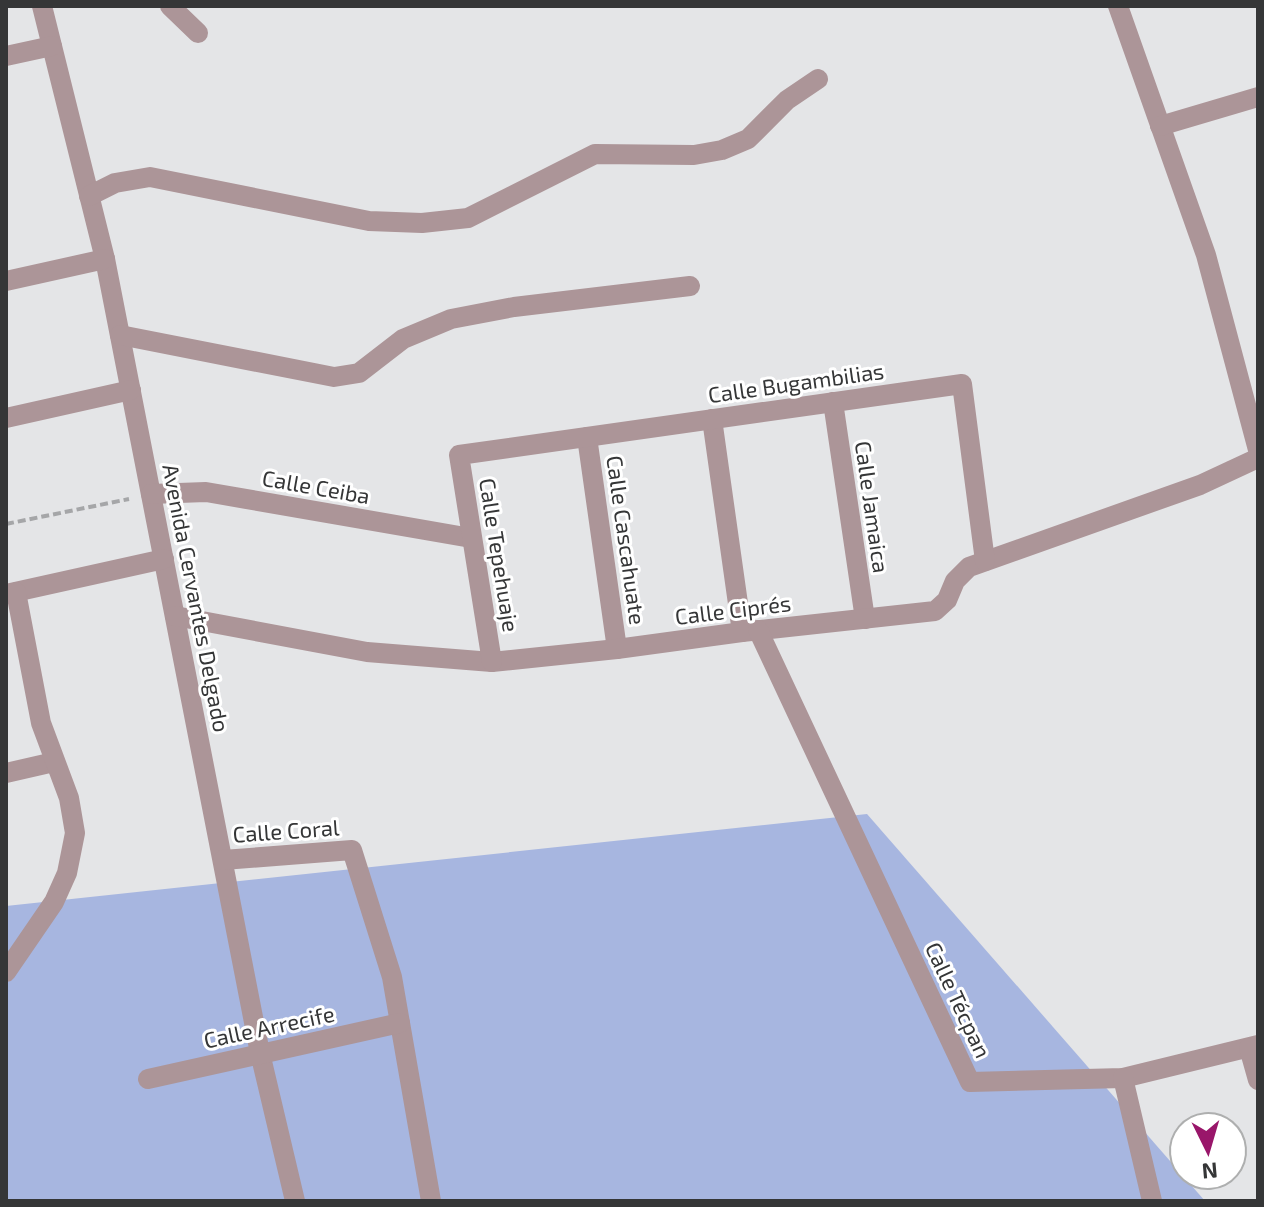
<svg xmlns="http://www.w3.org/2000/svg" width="1264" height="1207" font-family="'Exo 2',sans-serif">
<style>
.forest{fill:#a7b6e0}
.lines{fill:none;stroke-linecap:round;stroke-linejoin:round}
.path{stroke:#a5a6a8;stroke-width:4;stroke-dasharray:8 4;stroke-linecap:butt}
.minor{stroke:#ac9598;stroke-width:20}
.labels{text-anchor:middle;stroke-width:6;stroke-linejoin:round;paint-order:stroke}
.street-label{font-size:22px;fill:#353637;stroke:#fff}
</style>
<rect width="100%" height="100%" fill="#e4e5e7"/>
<path class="forest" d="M 867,814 L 1205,1201 L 6,1201 L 6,906 Z"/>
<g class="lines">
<path class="path" d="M 6,524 L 129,499"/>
<g class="minor">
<path d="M 42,6 L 105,259 L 260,1053 L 295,1201"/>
<path d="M 170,6 L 198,33"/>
<path d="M 1118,6 L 1206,255 L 1258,450"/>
<path d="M 6,56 L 52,46"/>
<path d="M 1160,126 L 1258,97"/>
<path d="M 89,196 L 115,183 L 150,177 L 369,221 L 422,223 L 468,218 L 595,154 L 694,155 L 722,150 L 748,139 L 787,100 L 818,79"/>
<path d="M 6,281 L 105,259"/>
<path d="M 120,335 L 334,377 L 359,373 L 403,339 L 451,319 L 514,307 L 690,286"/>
<path d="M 833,402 L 865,619"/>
<path d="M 6,418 L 131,390"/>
<path d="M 712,419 L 742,632"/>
<path d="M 587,437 L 617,649"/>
<path d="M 151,494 L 206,492 L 471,538"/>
<path d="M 6,594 L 164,559"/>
<path d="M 175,616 L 367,652 L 492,662 L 617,649 L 742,632 L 935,611 L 947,600 L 955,581 L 969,567 L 1200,485 L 1258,458"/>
<path d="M 758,630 L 970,1082 L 1123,1078 L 1258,1045"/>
<path d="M 492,662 L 459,455 L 962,384 L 985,561"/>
<path d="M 6,773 L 54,762"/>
<path d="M 223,860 L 352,850 L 392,977 L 431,1201"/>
<path d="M 6,972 L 54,902 L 67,873 L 75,833 L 69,798 L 41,723 L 16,592"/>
<path d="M 1249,1048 L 1258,1080"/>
<path d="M 1123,1078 L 1152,1201"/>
<path d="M 148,1079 L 400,1023"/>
</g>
</g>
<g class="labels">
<g class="street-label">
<text transform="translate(796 383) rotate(-8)" y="8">Calle Bugambilias</text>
<text transform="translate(316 487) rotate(10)" y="8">Calle Ceiba</text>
<text transform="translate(872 507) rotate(82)" y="8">Calle Jamaica</text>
<text transform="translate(626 540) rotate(82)" y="8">Calle Cascahuate</text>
<text transform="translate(499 555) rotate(81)" y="8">Calle Tepehuaje</text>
<text transform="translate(196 598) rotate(79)" y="8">Avenida Cervantes Delgado</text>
<text transform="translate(733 610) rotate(-7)" y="8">Calle Ciprés</text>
<text transform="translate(286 831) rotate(-4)" y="8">Calle Coral</text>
<text transform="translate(958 1000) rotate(65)" y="8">Calle Técpan</text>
<text transform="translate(269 1027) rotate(-12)" y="8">Calle Arrecife</text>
</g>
</g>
<rect width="1264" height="1207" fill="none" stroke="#353637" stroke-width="16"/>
<g transform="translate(1208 1151) rotate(175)"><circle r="38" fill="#ffffff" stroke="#aeafaf" stroke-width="2"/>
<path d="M0-6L14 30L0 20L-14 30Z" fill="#99166a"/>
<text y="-12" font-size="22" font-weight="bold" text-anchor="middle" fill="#353637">N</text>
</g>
</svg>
